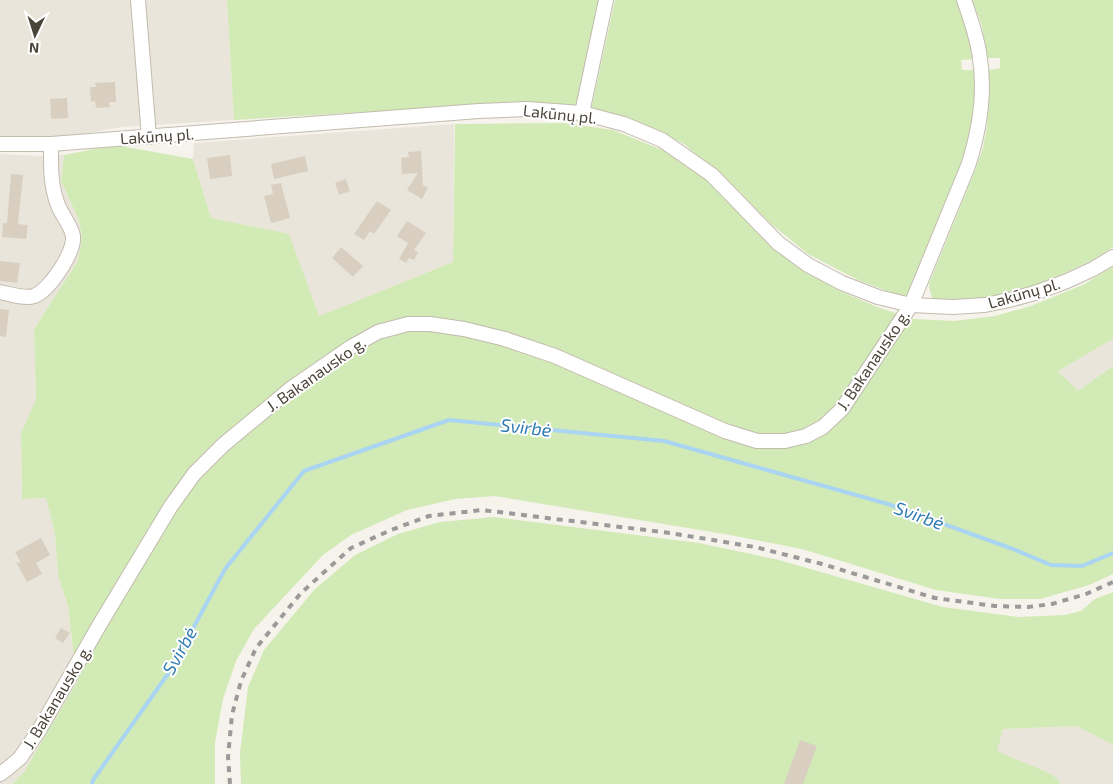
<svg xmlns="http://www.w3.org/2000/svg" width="1113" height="784" font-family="'Exo 2',sans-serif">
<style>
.residential{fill:#eae5da}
.green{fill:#d2eab5}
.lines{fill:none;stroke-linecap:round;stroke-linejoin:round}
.stream{stroke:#a9d4f2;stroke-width:4}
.building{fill:#d8cfc1}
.minor-casing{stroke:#c2bbae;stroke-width:16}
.minor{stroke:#fff;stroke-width:14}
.rail{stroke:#9a9a9a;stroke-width:4;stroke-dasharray:6 6;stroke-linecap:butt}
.labels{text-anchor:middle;stroke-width:4;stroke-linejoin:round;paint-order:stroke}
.street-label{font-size:16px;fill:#4b4439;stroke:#fff}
.water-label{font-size:18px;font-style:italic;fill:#2e7ab2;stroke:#fff}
</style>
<rect width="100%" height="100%" fill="#f6f3ec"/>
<g class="residential">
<path d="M 0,0 L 227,0 L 234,120 L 122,127 L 54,139 L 0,139 Z"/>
<path d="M 454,124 L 453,262 L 319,316 L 289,235 L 211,218 L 193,159 L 194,143 Z"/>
<path d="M 0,154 L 40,156 L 64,155 L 61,181 L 79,220 L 82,238 L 78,261 L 34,329 L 36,399 L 21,434 L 22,499 L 46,498 L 55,534 L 58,576 L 68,606 L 77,682 L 24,772 L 12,784 L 0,784 Z"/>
<path d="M 1113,339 L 1113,366 L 1078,391 L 1058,371 Z"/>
<path d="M 1077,726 L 1113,745 L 1113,784 L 1060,784 L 1059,780 L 996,751 L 1003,729 Z"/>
</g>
<g class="green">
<path d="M 227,0 L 600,0 L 578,107 L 428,108 L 234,120 Z"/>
<path d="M 615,0 L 958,0 L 967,27 L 975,59 L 961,60 L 962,70 L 975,70 L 975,117 L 970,144 L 908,297 L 896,294 L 860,281 L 808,254 L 770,223 L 739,191 L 684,144 L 657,130 L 620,116 L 591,110 Z"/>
<path d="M 972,0 L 1113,0 L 1113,247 L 1095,259 L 1029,289 L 990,298 L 960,302 L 932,301 C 933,297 929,291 929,284 L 976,168 L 983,148 L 987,126 L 989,100 L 989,70 L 1000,68 L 1000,58 L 988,58 L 981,23 Z"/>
<path d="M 564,123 L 613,130 L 670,153 L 714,185 L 792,263 L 840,291 L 877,307 L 914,319 L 954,321 L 995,316 L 1031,306 L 1085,284 L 1113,266 L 1113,339 L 1058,371 L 1078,391 L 1113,366 L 1113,574 L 1089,585 L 1040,599 L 1000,599 L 936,590 L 802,549 L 730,535 L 495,496 L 455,499 L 407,510 L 351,535 L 323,555 L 254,629 L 236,661 L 223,699 L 215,742 L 215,784 L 12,784 L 24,772 L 77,682 L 68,606 L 58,576 L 55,534 L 46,498 L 22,499 L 21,434 L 36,399 L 34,329 L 78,261 L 82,238 L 79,220 L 61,181 L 64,155 L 115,145 L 193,159 L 211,218 L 289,234 L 319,316 L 453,262 L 455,124 Z"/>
<path d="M 494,517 L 699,543 L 779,560 L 943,607 L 1018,617 L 1065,615 L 1081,611 L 1095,599 L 1113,592 L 1113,745 L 1077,726 L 1003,729 L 997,751 L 1051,774 L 1059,781 L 1060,784 L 241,784 L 240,753 L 248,687 L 264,650 L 314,590 L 355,555 L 398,534 L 440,522 Z"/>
</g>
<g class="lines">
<path class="stream" d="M 92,784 L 93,780 L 170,671 L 225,569 L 304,471 L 449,420 L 664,441 L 888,504 L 1013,549 L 1051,565 L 1082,566 L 1113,553"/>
</g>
<g class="building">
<path d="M 115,82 L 116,102 L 109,102 L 110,107 L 96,108 L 95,101 L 91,102 L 90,87 L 96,87 L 95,83 Z"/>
<path d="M 67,98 L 68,118 L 51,119 L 50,99 Z"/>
<path d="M 421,151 L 423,185 L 428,188 L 422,199 L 407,190 L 418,173 L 402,174 L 401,158 L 409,157 L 408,152 Z"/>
<path d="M 230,155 L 232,176 L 210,179 L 207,158 Z"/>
<path d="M 305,156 L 308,171 L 274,179 L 271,164 Z"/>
<path d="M 11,174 L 23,175 L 18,224 L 28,225 L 26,239 L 2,237 L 3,223 L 7,223 Z"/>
<path d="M 346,179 L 350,191 L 339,195 L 335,183 Z"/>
<path d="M 281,183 L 290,218 L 271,223 L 264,196 L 273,194 L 271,185 Z"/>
<path d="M 377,201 L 391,210 L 374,234 L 370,231 L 364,240 L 354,234 Z"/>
<path d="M 407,221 L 426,233 L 414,250 L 418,252 L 414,260 L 409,258 L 406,263 L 399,259 L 408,243 L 397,236 Z"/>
<path d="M 341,247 L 363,266 L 353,277 L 332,258 Z"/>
<path d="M 0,261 L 20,263 L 17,283 L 0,281 Z"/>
<path d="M 0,309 L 9,310 L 6,337 L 0,336 Z"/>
<path d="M 41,538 L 50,555 L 36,563 L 42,574 L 27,582 L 16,562 L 21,563 L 15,552 Z"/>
<path d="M 61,628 L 70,633 L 63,643 L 55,638 Z"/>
<path d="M 800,740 L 817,746 L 803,784 L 784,784 Z"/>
</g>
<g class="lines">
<defs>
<g id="minor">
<path d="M 138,0 L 149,137"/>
<path d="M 582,113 L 606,0"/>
<path d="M 0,144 L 51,144 L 479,111 L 527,109 L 582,113 L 624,124 L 662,140 L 712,175 L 778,243 L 808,265 L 842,283 L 878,297 L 911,305 L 953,307 L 985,305 L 1009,300 L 1035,293 L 1067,281 L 1093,269 L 1113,257"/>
<path d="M 0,292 C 10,294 24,299 34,296 C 49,291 75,252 73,236 C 71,225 62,216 58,205 C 50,185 51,165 51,144"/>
<path d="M 0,774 L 7,769 L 20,758 L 38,732 L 100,624 L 171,506 L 194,474 L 223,445 L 293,387 L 351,347 L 378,332 L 408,324 L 430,324 L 464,329 L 505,339 L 555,356 L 725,431 L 757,441 L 785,441 L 806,436 L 823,427 L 842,409 L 911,305 L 968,166 C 980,129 986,90 979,52 C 976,34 970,17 964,0"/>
</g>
</defs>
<use href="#minor" class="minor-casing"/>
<use href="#minor" class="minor"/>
<path class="rail" d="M 230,784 L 228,757 L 232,715 L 241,681 L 256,648 L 301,593 L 351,548 L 391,530 L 429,516 L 482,510 L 670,533 L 755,547 L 822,564 L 935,598 L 995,606 L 1028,607 L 1052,604 L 1086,594 L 1113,582"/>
</g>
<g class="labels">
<g class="street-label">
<text transform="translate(560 114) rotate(6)" y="6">Lakūnų pl.</text>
<text transform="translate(157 136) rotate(-4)" y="6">Lakūnų pl.</text>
<text transform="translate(1024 293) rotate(-16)" y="6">Lakūnų pl.</text>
<text transform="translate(873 360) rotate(-56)" y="6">J. Bakanausko g.</text>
<text transform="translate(316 374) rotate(-35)" y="6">J. Bakanausko g.</text>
<text transform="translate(57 697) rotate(-59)" y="6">J. Bakanausko g.</text>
</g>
<g class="water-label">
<text transform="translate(526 428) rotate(6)" y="6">Svirbė</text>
<text transform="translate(919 516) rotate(20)" y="6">Svirbė</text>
<text transform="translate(180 651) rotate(-61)" y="6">Svirbė</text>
</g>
</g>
<g transform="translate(35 35) rotate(184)" stroke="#ffffff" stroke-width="4" paint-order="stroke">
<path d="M0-4L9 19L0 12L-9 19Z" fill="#4b4439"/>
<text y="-8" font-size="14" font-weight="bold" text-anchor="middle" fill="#4b4439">N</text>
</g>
</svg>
